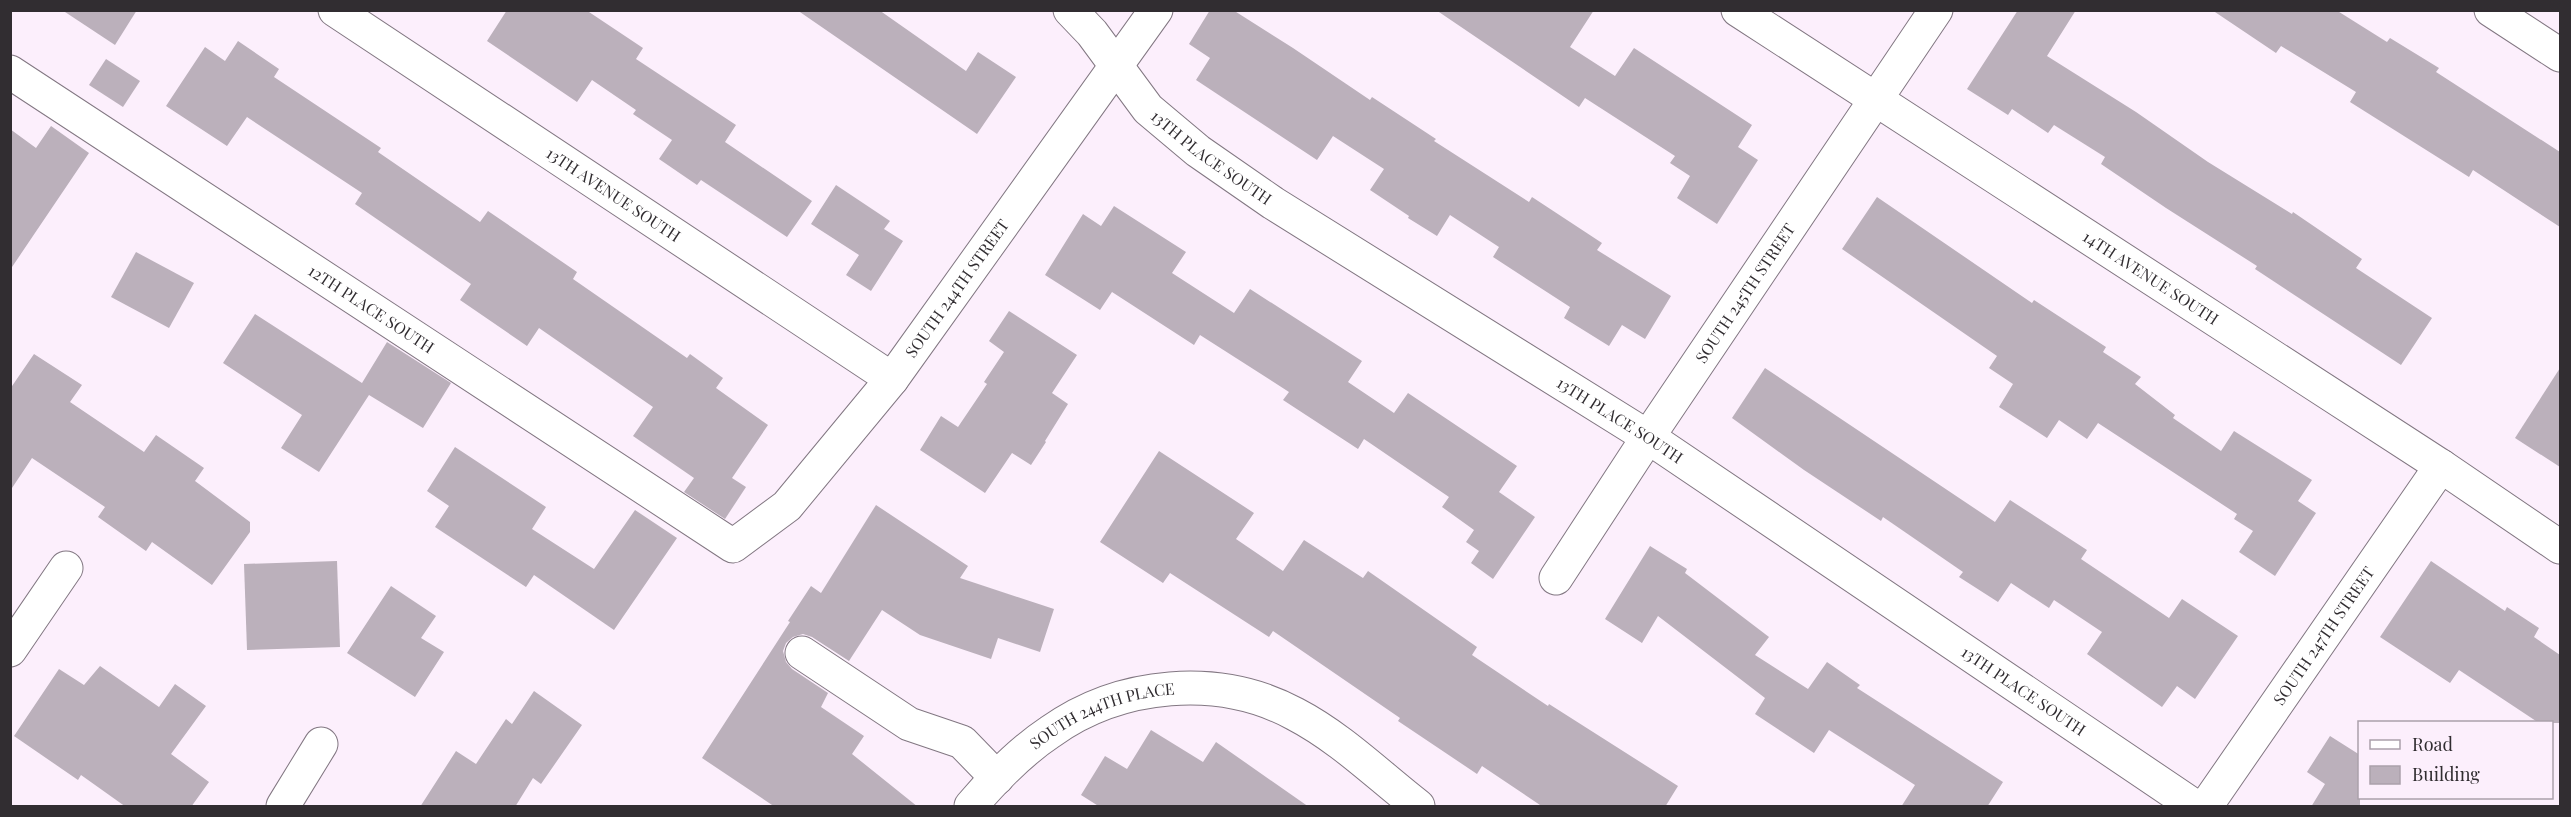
<svg xmlns="http://www.w3.org/2000/svg" width="2571" height="817" font-family="'Playfair Display',serif">
<style>
.building{fill:#bbb0bb}
.lines{fill:none;stroke-linecap:round;stroke-linejoin:round}
.minor-casing{stroke:#827782;stroke-width:35}
.minor{stroke:#fff;stroke-width:33}
.labels{text-anchor:middle;stroke-width:4.5;stroke-linejoin:round;paint-order:stroke}
.street-label{font-size:16px;fill:#312d31;stroke:#fceffc}
</style>
<rect width="100%" height="100%" fill="#fceffc"/>
<g class="building">
<path d="M 62,10 L 137,10 L 115,45 Z"/>
<path d="M 507,10 L 586,10 L 643,48 L 636,59 L 736,125 L 725,142 L 812,201 L 787,237 L 701,180 L 697,185 L 659,159 L 672,140 L 633,114 L 636,110 L 592,80 L 577,102 L 487,41 Z"/>
<path d="M 797,10 L 879,10 L 966,71 L 978,52 L 1016,77 L 977,134 Z"/>
<path d="M 1210,10 L 1233,10 L 1293,48 L 1370,100 L 1372,97 L 1436,139 L 1434,141 L 1529,202 L 1532,197 L 1602,243 L 1597,250 L 1671,296 L 1645,339 L 1622,325 L 1609,346 L 1564,318 L 1570,307 L 1493,257 L 1499,247 L 1450,215 L 1437,236 L 1408,218 L 1409,216 L 1370,190 L 1384,169 L 1333,136 L 1317,160 L 1196,80 L 1210,58 L 1189,44 Z"/>
<path d="M 1436,10 L 1594,10 L 1570,47 L 1615,76 L 1634,48 L 1752,125 L 1738,147 L 1758,160 L 1717,224 L 1677,198 L 1690,176 L 1670,163 L 1675,156 L 1585,98 L 1579,107 Z"/>
<path d="M 2018,10 L 2076,10 L 2047,56 L 2136,112 L 2208,162 L 2292,214 L 2293,212 L 2362,259 L 2356,268 L 2432,318 L 2401,365 L 2255,269 L 2257,266 L 2166,208 L 2101,164 L 2105,157 L 2054,125 L 2048,133 L 2012,109 L 2008,115 L 1967,89 Z"/>
<path d="M 2212,10 L 2336,10 L 2387,42 L 2390,38 L 2439,68 L 2436,72 L 2560,152 L 2560,227 L 2473,170 L 2469,177 L 2350,102 L 2356,92 L 2281,46 L 2276,53 Z"/>
<path d="M 238,41 L 279,69 L 274,77 L 381,148 L 378,152 L 480,222 L 488,211 L 577,272 L 573,279 L 687,358 L 690,354 L 723,378 L 716,388 L 768,425 L 732,478 L 746,487 L 725,519 L 684,492 L 694,478 L 633,436 L 653,407 L 539,328 L 527,346 L 460,300 L 471,284 L 355,204 L 362,193 L 247,117 L 227,146 L 166,106 L 205,47 L 225,61 Z"/>
<path d="M 106,59 L 140,81 L 123,107 L 89,85 Z"/>
<path d="M 51,126 L 89,153 L 10,270 L 10,129 L 36,148 Z"/>
<path d="M 836,185 L 890,221 L 884,229 L 903,241 L 871,291 L 846,275 L 859,255 L 811,224 Z"/>
<path d="M 1877,197 L 2032,303 L 2034,300 L 2106,347 L 2103,352 L 2141,377 L 2135,384 L 2175,415 L 2173,418 L 2221,451 L 2234,431 L 2312,480 L 2298,501 L 2316,513 L 2275,576 L 2239,552 L 2253,531 L 2234,519 L 2237,514 L 2098,423 L 2087,439 L 2059,420 L 2047,438 L 1999,407 L 2013,384 L 1989,368 L 1997,356 L 1842,249 Z"/>
<path d="M 1114,206 L 1186,252 L 1172,273 L 1234,313 L 1250,289 L 1362,361 L 1348,382 L 1394,413 L 1408,393 L 1517,466 L 1499,492 L 1535,517 L 1493,579 L 1471,563 L 1479,551 L 1466,542 L 1474,530 L 1442,507 L 1449,497 L 1364,439 L 1358,449 L 1283,400 L 1289,392 L 1200,335 L 1194,345 L 1112,292 L 1100,310 L 1045,275 L 1083,214 L 1101,226 Z"/>
<path d="M 136,252 L 194,283 L 169,328 L 111,297 Z"/>
<path d="M 1009,311 L 1077,355 L 1052,393 L 1068,404 L 1045,441 L 1046,442 L 1031,465 L 1012,453 L 985,493 L 920,450 L 941,416 L 958,427 L 987,384 L 984,382 L 1004,352 L 989,341 Z"/>
<path d="M 255,314 L 362,383 L 387,342 L 451,383 L 423,428 L 369,395 L 319,472 L 281,448 L 302,415 L 223,363 Z"/>
<path d="M 34,354 L 82,385 L 70,402 L 144,452 L 156,435 L 204,468 L 195,481 L 250,522 L 250,532 L 212,585 L 152,542 L 146,551 L 98,517 L 105,507 L 32,458 L 10,491 L 10,389 Z"/>
<path d="M 1765,368 L 1995,522 L 2010,500 L 2087,550 L 2081,559 L 2169,618 L 2182,599 L 2238,636 L 2195,699 L 2177,686 L 2162,707 L 2087,654 L 2102,632 L 2054,600 L 2049,608 L 2011,583 L 1998,602 L 1959,577 L 1963,572 L 1883,517 L 1881,521 L 1804,470 L 1732,418 Z"/>
<path d="M 2560,368 L 2560,467 L 2515,438 Z"/>
<path d="M 455,447 L 546,507 L 532,529 L 594,569 L 635,510 L 677,538 L 614,630 L 534,575 L 526,587 L 435,527 L 449,506 L 427,491 Z"/>
<path d="M 1159,451 L 1254,513 L 1236,539 L 1283,571 L 1304,540 L 1363,578 L 1368,571 L 1477,647 L 1472,655 L 1548,706 L 1549,704 L 1678,786 L 1665,807 L 1543,807 L 1482,766 L 1477,774 L 1398,721 L 1400,718 L 1273,631 L 1269,637 L 1170,573 L 1163,583 L 1100,542 Z"/>
<path d="M 876,505 L 968,566 L 960,578 L 1054,609 L 1040,652 L 998,638 L 991,659 L 920,635 L 882,610 L 849,661 L 812,637 L 803,634 L 793,637 L 786,643 L 783,651 L 786,662 L 792,669 L 828,693 L 821,707 L 864,736 L 852,754 L 918,807 L 775,807 L 702,758 L 790,622 L 788,621 L 811,586 L 821,593 Z"/>
<path d="M 1650,546 L 1687,569 L 1685,573 L 1769,637 L 1755,655 L 1808,689 L 1827,662 L 1860,685 L 1857,688 L 2003,782 L 1987,807 L 1901,807 L 1915,785 L 1829,730 L 1814,753 L 1755,714 L 1765,698 L 1658,616 L 1642,643 L 1605,619 Z"/>
<path d="M 337,561 L 340,647 L 247,650 L 244,564 Z"/>
<path d="M 2431,561 L 2505,611 L 2507,607 L 2539,628 L 2534,637 L 2560,655 L 2560,723 L 2539,723 L 2459,670 L 2450,683 L 2380,637 Z"/>
<path d="M 391,586 L 436,616 L 421,638 L 444,652 L 415,697 L 347,653 Z"/>
<path d="M 100,666 L 159,707 L 175,684 L 206,706 L 171,754 L 209,782 L 191,807 L 126,807 L 81,775 L 78,780 L 14,736 L 59,669 L 84,685 Z"/>
<path d="M 534,691 L 582,725 L 541,784 L 533,778 L 515,807 L 420,807 L 456,751 L 476,764 L 506,719 L 512,724 Z"/>
<path d="M 1151,730 L 1203,762 L 1216,742 L 1309,807 L 1100,807 L 1081,795 L 1105,756 L 1127,769 Z"/>
<path d="M 2330,736 L 2360,755 L 2360,807 L 2311,807 L 2325,784 L 2307,772 Z"/>
</g>
<g class="lines">
<defs>
<g id="minor">
<path id="s1" d="M 335,10 L 892,379"/>
<path id="s2" d="M 1070,10 L 1092,33 L 1148,109 L 1198,151 L 1273,203 L 1648,437 L 2194,806"/>
<path id="s3" d="M 1738,10 L 2441,466 L 2560,547"/>
<path d="M 2491,10 L 2560,55"/>
<path id="s4" d="M 10,72 L 733,546 L 787,506 L 892,379 L 1156,10"/>
<path id="s5" d="M 1556,578 L 1648,437 L 1936,10"/>
<path d="M 10,650 L 66,568"/>
<path d="M 802,653 L 909,724 L 962,742 L 997,778"/>
<path d="M 283,806 L 321,744"/>
<path id="s6" d="M 971,806 C 994,779 1020,752 1050,732 C 1120,682 1219,673 1295,714 C 1341,738 1378,775 1418,806"/>
<path id="s7" d="M 2206,806 L 2441,466"/>
</g>
</defs>
<use href="#minor" class="minor-casing"/>
<use href="#minor" class="minor"/>
</g>
<g class="labels">
<g class="street-label">
<text dy="6" stroke="none"><textPath href="#s2" startOffset="206">13TH PLACE SOUTH</textPath></text>
<text dy="6" stroke="none"><textPath href="#s1" startOffset="334">13TH AVENUE SOUTH</textPath></text>
<text dy="6" stroke="none"><textPath href="#s3" startOffset="492">14TH AVENUE SOUTH</textPath></text>
<text dy="6" stroke="none"><textPath href="#s4" startOffset="1208">SOUTH 244TH STREET</textPath></text>
<text dy="6" stroke="none"><textPath href="#s5" startOffset="342">SOUTH 245TH STREET</textPath></text>
<text dy="6" stroke="none"><textPath href="#s4" startOffset="432">12TH PLACE SOUTH</textPath></text>
<text dy="6" stroke="none"><textPath href="#s2" startOffset="692">13TH PLACE SOUTH</textPath></text>
<text dy="6" stroke="none"><textPath href="#s7" startOffset="207">SOUTH 247TH STREET</textPath></text>
<text dy="6" stroke="none"><textPath href="#s2" startOffset="1178">13TH PLACE SOUTH</textPath></text>
<text dy="6" stroke="none"><textPath href="#s6" startOffset="164">SOUTH 244TH PLACE</textPath></text>
</g>
</g>
<rect width="2571" height="817" fill="none" stroke="#312d31" stroke-width="24"/>
<rect x="2358" y="721" width="195" height="78" fill="#fceffc" stroke="#aba1ab" stroke-width="1.5"/>
<rect x="2370" y="740" width="30" height="9" fill="#ffffff" stroke="#aba1ab" stroke-width="1.5"/>
<text x="2412" y="751" font-size="18" fill="#312d31">Road</text>
<rect x="2370" y="766" width="30" height="18" fill="#bbb0bb" stroke="#aba1ab" stroke-width="1.5"/>
<text x="2412" y="781" font-size="18" fill="#312d31">Building</text>
</svg>
